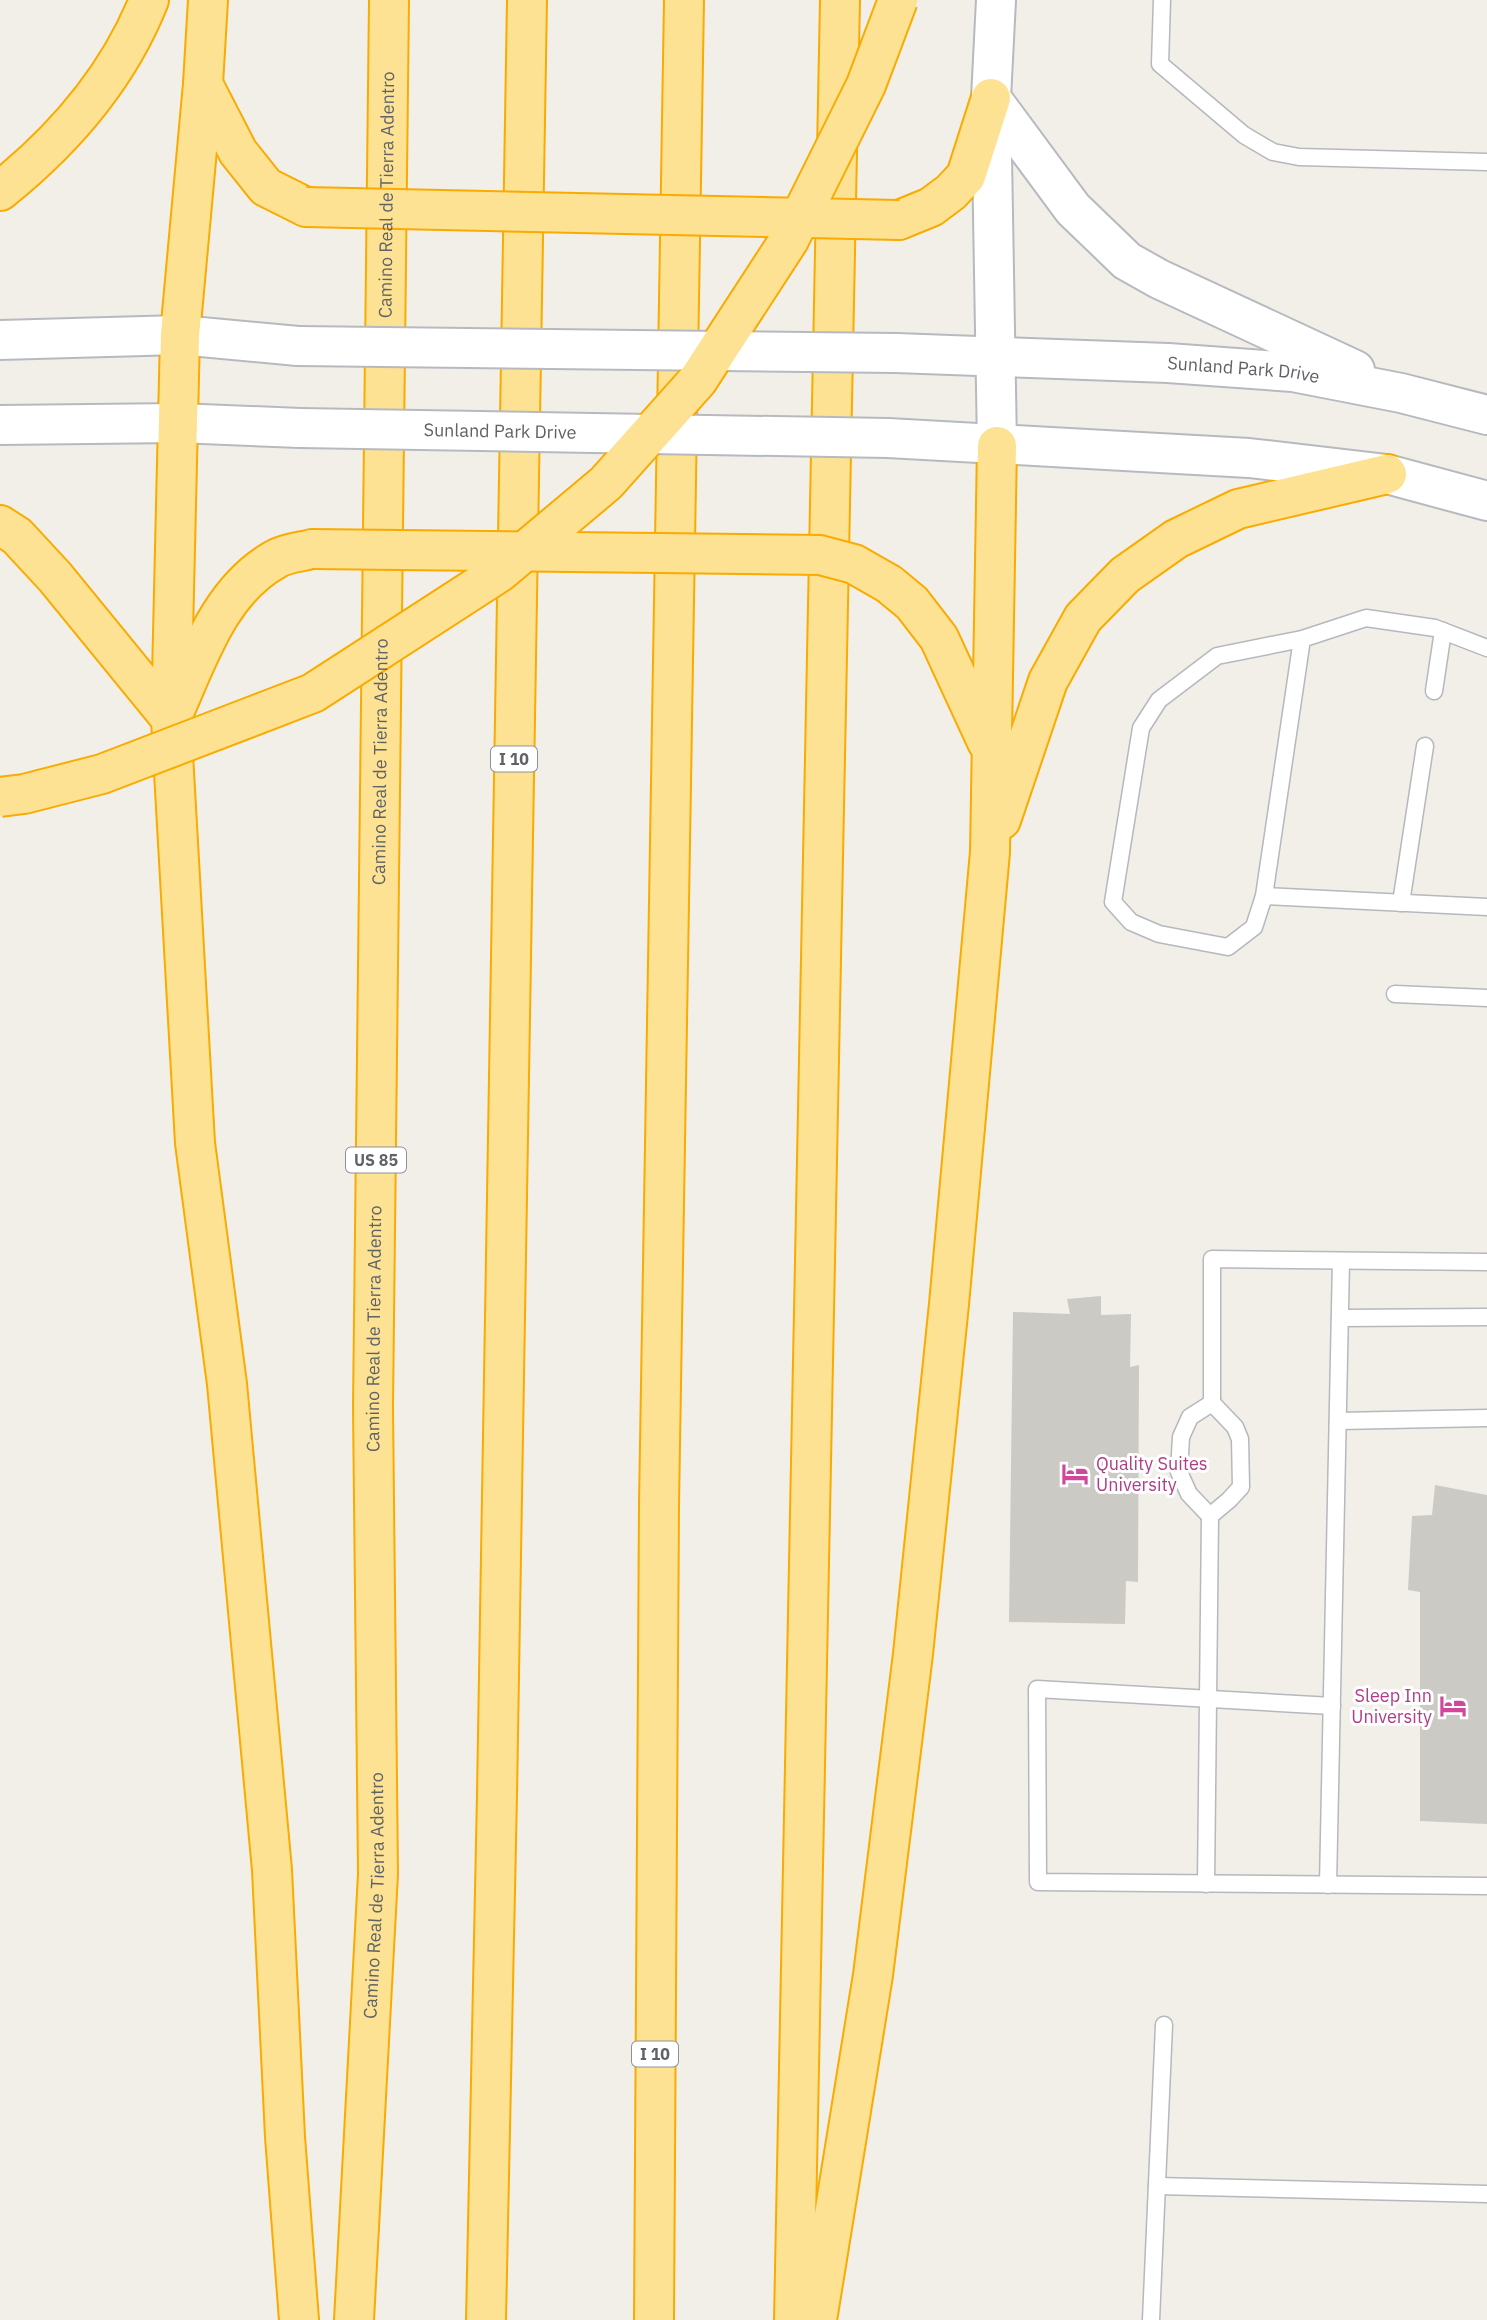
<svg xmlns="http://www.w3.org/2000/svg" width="1487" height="2320" font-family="'IBM Plex Sans',sans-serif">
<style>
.building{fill:#cccac5}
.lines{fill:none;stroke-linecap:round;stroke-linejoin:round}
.lane-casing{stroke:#b5b8bc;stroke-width:19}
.secondary-casing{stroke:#b6babf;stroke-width:42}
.highway-casing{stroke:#f9ab00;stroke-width:42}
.lane{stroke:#fff;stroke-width:16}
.secondary{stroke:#fff;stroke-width:38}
.highway{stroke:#fde293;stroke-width:38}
.secondary-bridge-casing{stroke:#b6babf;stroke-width:42;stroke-linecap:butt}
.highway-bridge-casing{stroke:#f9ab00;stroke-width:42;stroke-linecap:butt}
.secondary-bridge{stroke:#fff;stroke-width:38}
.highway-bridge{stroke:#fde293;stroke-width:38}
.labels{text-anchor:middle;stroke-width:6;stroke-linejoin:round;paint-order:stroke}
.shield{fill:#fff;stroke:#8f9295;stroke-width:2}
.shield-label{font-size:16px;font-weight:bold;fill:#5f6368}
.street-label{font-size:18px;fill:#5f6368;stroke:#fff}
.hotel-label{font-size:18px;fill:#b23c85;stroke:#fff;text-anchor:start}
</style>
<rect width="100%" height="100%" fill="#f1efe8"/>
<g class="building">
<path d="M 1101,1296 L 1101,1315 L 1131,1314 L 1130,1367 L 1139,1365 L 1138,1582 L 1126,1581 L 1125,1624 L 1009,1622 L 1013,1312 L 1070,1314 L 1067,1299 Z"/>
<path d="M 1435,1485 L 1487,1495 L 1487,1824 L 1420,1821 L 1420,1592 L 1408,1590 L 1412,1516 L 1432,1515 Z"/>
</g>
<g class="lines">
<defs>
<g id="lane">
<path d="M 1162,0 L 1160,64 L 1244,135 L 1273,152 L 1299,157 L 1487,162"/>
<path d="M 1302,639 L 1264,896 L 1254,927 L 1228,947 L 1159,934 L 1131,922 L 1113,902 L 1141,728 L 1159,700 L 1217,656 L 1302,639 L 1366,618 L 1435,628 L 1487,648"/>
<path d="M 1434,691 L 1443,631"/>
<path d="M 1264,896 L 1487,907"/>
<path d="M 1401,903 L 1425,746"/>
<path d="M 1395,994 L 1487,998"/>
<path d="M 1340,1318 L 1487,1317"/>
<path d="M 1212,1403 L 1212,1259 L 1487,1262"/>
<path d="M 1212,1403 L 1235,1427 L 1240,1439 L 1241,1487 L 1229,1500 L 1210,1516 L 1189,1494 L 1179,1472 L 1181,1437 L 1190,1417 Z"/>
<path d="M 1338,1421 L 1487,1418"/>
<path d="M 1332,1706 L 1037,1689 L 1038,1882 L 1487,1886"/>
<path d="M 1206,1884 L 1210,1516"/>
<path d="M 1328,1885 L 1341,1261"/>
<path d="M 1157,2186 L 1487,2194"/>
<path d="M 1151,2320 L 1164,2025"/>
</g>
<g id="secondary">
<path d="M 996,0 L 991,98 L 997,446"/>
<path d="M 991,98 L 1073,209 L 1127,261 L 1159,279 L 1355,370"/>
<path d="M 0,340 L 180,335 L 298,346"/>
<path id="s1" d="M 896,353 L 1168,363 L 1293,372 L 1401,393 L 1487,415"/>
<path d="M 0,425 L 178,423 L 300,428"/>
<path d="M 888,438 L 1249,458 L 1387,474 L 1487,501"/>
</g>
<g id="highway">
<path d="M 208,0 L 203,84 L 180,335 L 171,719 L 195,1143 L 227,1384 L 272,1870 L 285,2137 L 299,2320"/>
<path d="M 203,84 L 238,152 L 266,187 L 306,207"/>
<path d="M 0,191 C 65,139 118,78 149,0"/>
<path d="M 899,220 L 931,207 L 951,192 L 966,176 L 991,98"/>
<path d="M 0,525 L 17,536 L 55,577 L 171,719 C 197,662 218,591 276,559 C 286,553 301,552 312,549"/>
<path d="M 889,584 L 912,603 L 939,638 L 987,742"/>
<path d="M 1001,820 L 1048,681 L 1083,618 L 1125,575 L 1176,539 L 1238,509 L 1387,474"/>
<path id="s2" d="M 354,2320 L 378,1874 L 373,1407 L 389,0"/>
<path d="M 486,2320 L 497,1795 L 527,0"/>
<path d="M 654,2320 L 659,1505 L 684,0"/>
<path d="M 794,2320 L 840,0"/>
<path d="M 817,2320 L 873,1975 L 913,1654 L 949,1304 L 990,852 L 997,446"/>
</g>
</defs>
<use href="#lane" class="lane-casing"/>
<use href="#secondary" class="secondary-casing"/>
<use href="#highway" class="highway-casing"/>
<use href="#lane" class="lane"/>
<use href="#secondary" class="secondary"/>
<use href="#highway" class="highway"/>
<defs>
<g id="secondary-bridge">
<path d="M 298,346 L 896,353"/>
<path id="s3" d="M 300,428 L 888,438"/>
</g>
<g id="highway-bridge">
<path d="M 306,207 L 899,220"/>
<path d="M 312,549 L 820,555 L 854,564 L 889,584"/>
<path d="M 0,797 L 24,794 L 102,774 L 313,693 L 500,572 L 606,483 L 698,380 L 789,240 L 866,85 L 898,0"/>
</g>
</defs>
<use href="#secondary-bridge" class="secondary-bridge-casing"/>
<use href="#highway-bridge" class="highway-bridge-casing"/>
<use href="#secondary-bridge" class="secondary-bridge"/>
<use href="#highway-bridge" class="highway-bridge"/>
</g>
<defs>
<symbol id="hotel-bare" viewBox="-9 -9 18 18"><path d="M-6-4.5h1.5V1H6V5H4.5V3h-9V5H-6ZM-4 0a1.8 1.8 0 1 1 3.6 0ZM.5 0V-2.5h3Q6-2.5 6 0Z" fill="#d1479c" stroke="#fff" stroke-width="2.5" paint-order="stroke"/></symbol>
</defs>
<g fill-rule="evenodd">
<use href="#hotel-bare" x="1056" y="1455" width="38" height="38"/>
<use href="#hotel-bare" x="1434" y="1687" width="38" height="38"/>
</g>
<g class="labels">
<g class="shield">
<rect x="491" y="746.5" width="46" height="25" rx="5"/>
<rect x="346" y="1147.5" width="60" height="25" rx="5"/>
<rect x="632" y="2041.5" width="46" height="25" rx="5"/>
</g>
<g class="shield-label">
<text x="514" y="765">I 10</text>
<text x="376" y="1166">US 85</text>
<text x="655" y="2060">I 10</text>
</g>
<g class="street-label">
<text dy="6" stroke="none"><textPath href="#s2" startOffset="2126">Camino Real de Tierra Adentro</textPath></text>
<text dy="6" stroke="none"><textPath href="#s1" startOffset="348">Sunland Park Drive</textPath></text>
<text dy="6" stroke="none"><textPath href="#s3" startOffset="200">Sunland Park Drive</textPath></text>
<text dy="6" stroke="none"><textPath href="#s2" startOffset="1559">Camino Real de Tierra Adentro</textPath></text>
<text dy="6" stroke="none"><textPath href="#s2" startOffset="992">Camino Real de Tierra Adentro</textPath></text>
<text dy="6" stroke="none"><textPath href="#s2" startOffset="425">Camino Real de Tierra Adentro</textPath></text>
</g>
<g class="hotel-label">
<text x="1096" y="1470">Quality Suites<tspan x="1096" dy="21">University</tspan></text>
<text x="1432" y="1702" text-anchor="end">Sleep Inn<tspan x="1432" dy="21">University</tspan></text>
</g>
</g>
</svg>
